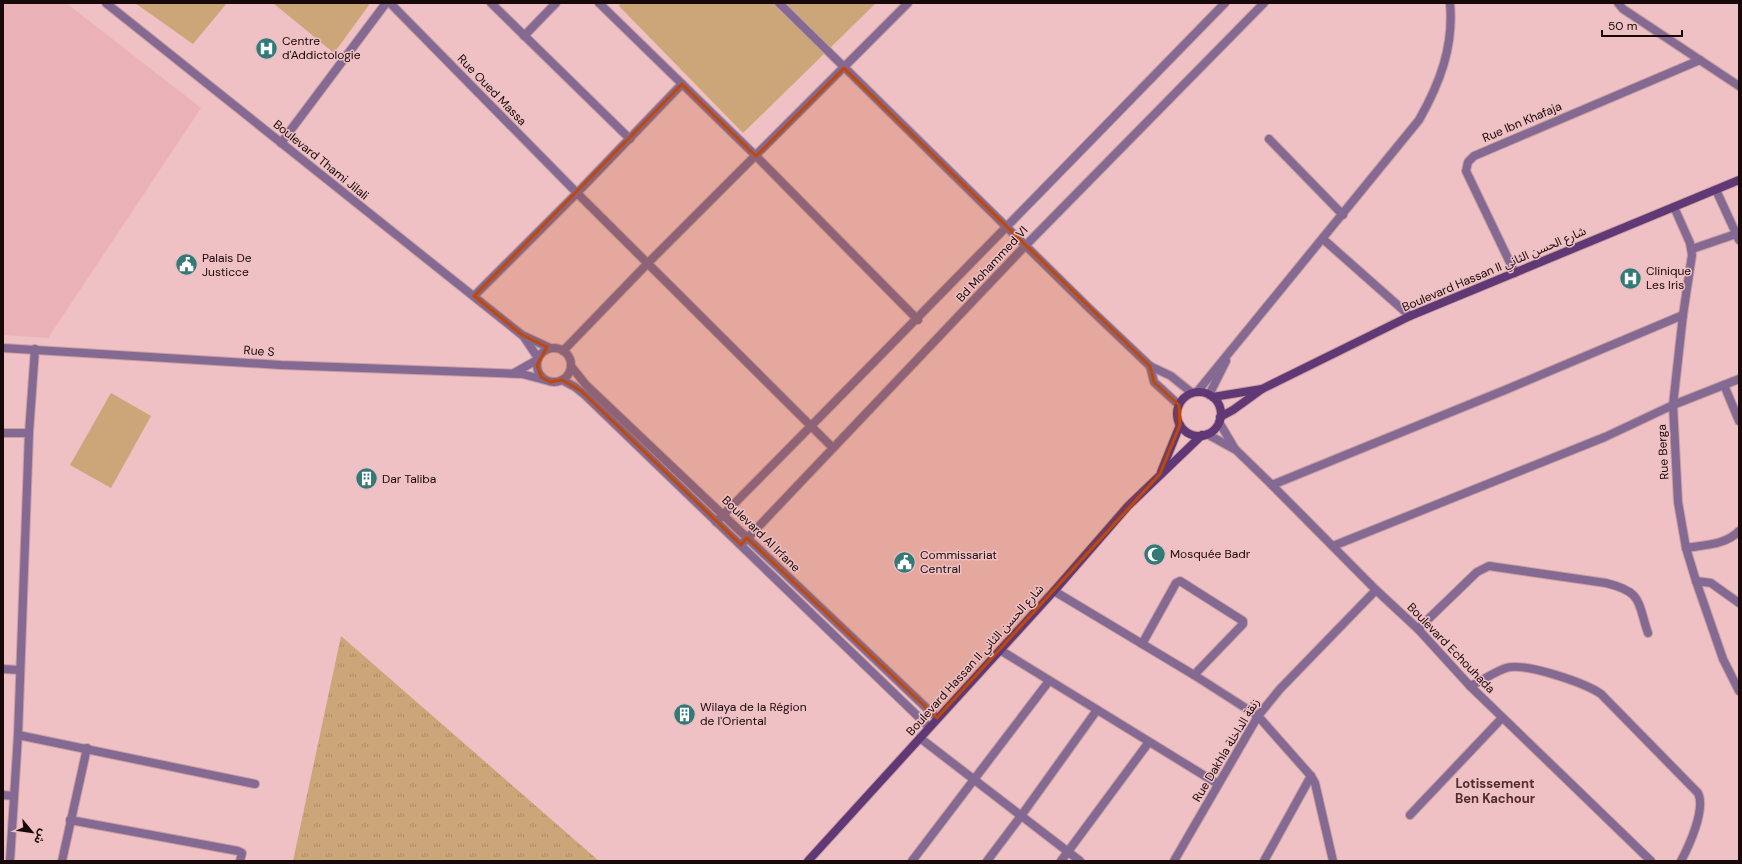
<svg xmlns="http://www.w3.org/2000/svg" width="1742" height="864" font-family="'DM Sans','Noto Sans Arabic',sans-serif">
<style>
.built{fill:#eab2b7}
.grass{fill:url(#grass-tufts)}
.park{fill:#caa679}
.lines{fill:none;stroke-linecap:round;stroke-linejoin:round}
.minor-casing{stroke:#c89fa2;stroke-width:10}
.tertiary-casing{stroke:#c89fa2;stroke-width:10}
.secondary-casing{stroke:#c89fa2;stroke-width:10}
.minor{stroke:#846993;stroke-width:8}
.tertiary{stroke:#846993;stroke-width:8}
.secondary{stroke:#603875;stroke-width:8}
.marked{fill:#be490b;fill-opacity:0.2;stroke:#be490b;stroke-width:3;stroke-linejoin:round}
.labels{text-anchor:middle;stroke-width:3;stroke-linejoin:round;paint-order:stroke}
.poi-label{font-size:12px;fill:#170809;stroke:#efc0c4;text-anchor:start}
.street-label{font-size:12px;fill:#170809;stroke:#efc0c4}
.neighbourhood-label{font-size:13px;font-weight:bold;fill:#512c31;stroke:#efc0c4}
</style>
<defs>
<pattern id="grass-tufts" width="24" height="20" patternUnits="userSpaceOnUse"><rect width="24" height="20" fill="#caa679"/><path d="M3 7l-1-3M5 7V3M7 7l1-3M15 17l-1-3M17 17v-4M19 17l1-3" fill="none" stroke="#ad8d67"/></pattern>
</defs>
<rect width="100%" height="100%" fill="#efc0c4"/>
<path class="built" d="M 3,3 L 66,3 L 201,108 L 48,338 L 3,335 Z"/>
<path class="grass" d="M 341,636 L 599,861 L 293,861 Z"/>
<g class="park">
<path d="M 135,3 L 227,3 L 193,44 Z"/>
<path d="M 273,3 L 367,3 L 369,5 L 334,53 Z"/>
<path d="M 621,3 L 876,3 L 743,133 L 619,6 Z"/>
<path d="M 111,393 L 151,416 L 111,488 L 70,465 Z"/>
</g>
<g class="lines">
<defs>
<g id="minor">
<path d="M 390,3 L 577,193 L 833,448"/>
<path d="M 491,3 L 630,139"/>
<path d="M 599,3 L 756,156 L 918,320"/>
<path d="M 779,3 L 1090,309 L 1150,366 L 1171,376 L 1192,393"/>
<path d="M 1618,3 L 1623,9 L 1739,86"/>
<path d="M 524,36 L 556,3"/>
<path d="M 1269,139 L 1343,215"/>
<path d="M 281,143 L 386,3"/>
<path d="M 1716,190 L 1739,240"/>
<path d="M 1674,207 L 1690,243 L 1692,255 L 1683,315 L 1673,405 L 1678,502 L 1686,548 L 1696,581 L 1723,659 L 1739,691"/>
<path d="M 1323,239 L 1410,316"/>
<path d="M 1692,249 L 1736,234"/>
<path d="M 1515,273 L 1466,171 L 1468,162 L 1474,156 L 1700,60"/>
<path d="M 474,296 L 577,193 L 682,84"/>
<path d="M 3,348 L 281,365 L 522,374 L 545,380"/>
<path d="M 563,351 L 648,263 L 908,3"/>
<path d="M 1150,366 L 1154,382 L 1179,405"/>
<path d="M 514,373 L 537,360"/>
<path d="M 1724,385 L 1739,421"/>
<path d="M 1197,392 L 1419,120 C 1440,83 1454,46 1450,3"/>
<path d="M 1209,395 L 1226,361"/>
<path d="M 1219,422 L 1235,449"/>
<path d="M 3,433 L 29,433"/>
<path d="M 1207,434 L 1236,450 L 1272,485 L 1376,590 L 1418,629 L 1470,686 L 1651,861"/>
<path d="M 1272,485 L 1505,390 L 1683,315"/>
<path d="M 1333,546 L 1605,437 L 1673,405 L 1739,379"/>
<path d="M 1686,548 C 1704,545 1726,545 1739,531"/>
<path d="M 1696,581 L 1711,583 L 1739,603"/>
<path d="M 1054,591 L 1194,675 L 1258,716 L 1311,776 L 1315,783 L 1333,861"/>
<path d="M 1418,629 L 1477,572 L 1489,566 L 1606,583 C 1642,592 1637,600 1648,633"/>
<path d="M 1142,644 L 1176,583 L 1180,581 L 1243,621 L 1243,624 L 1194,675"/>
<path d="M 1000,650 L 1218,784"/>
<path d="M 3,669 L 19,670"/>
<path d="M 1470,686 C 1482,681 1494,672 1506,668 C 1525,662 1585,683 1601,694 L 1698,793 C 1706,809 1689,846 1681,861"/>
<path d="M 18,735 L 255,784"/>
<path d="M 920,738 L 1080,861"/>
<path d="M 3,795 L 14,796"/>
<path d="M 1410,815 L 1502,718"/>
<path d="M 70,820 L 238,851 L 242,853 L 240,861"/>
<path d="M 10,861 L 18,735 L 29,433 L 35,349"/>
<path d="M 62,861 L 87,748"/>
<path d="M 912,861 L 1049,681"/>
<path d="M 987,861 L 1021,816 L 1097,710"/>
<path d="M 1061,861 L 1149,742"/>
<path d="M 1174,861 L 1258,716 L 1280,689 L 1376,590"/>
<path d="M 1264,861 L 1311,776"/>
</g>
<g id="tertiary">
<path d="M 106,3 L 522,335 L 550,348"/>
<path d="M 524,337 L 538,358"/>
<circle cx="554" cy="365" r="17"/>
<path d="M 571,366 L 586,385 L 937,718"/>
<path d="M 562,380 L 575,387 L 586,396 L 929,727"/>
<path d="M 716,522 C 887,350 1056,176 1225,3"/>
<path d="M 741,545 L 1025,246 L 1264,3"/>
</g>
<g id="secondary">
<circle cx="1199" cy="414" r="22"/>
<path d="M 1213,397 L 1262,389"/>
<path d="M 1220,417 L 1233,410 L 1262,389 L 1410,316 L 1739,180"/>
<path d="M 1161,472 L 1180,425"/>
<path d="M 808,861 L 1054,591 L 1128,506 L 1202,435"/>
</g>
</defs>
<use href="#minor" class="minor-casing"/>
<use href="#tertiary" class="tertiary-casing"/>
<use href="#secondary" class="secondary-casing"/>
<use href="#minor" class="minor"/>
<use href="#tertiary" class="tertiary"/>
<use href="#secondary" class="secondary"/>
</g>
<path class="marked" d="M 844,68 L 1150,366 L 1154,382 L 1179,405 L 1180,425 L 1160,474 L 937,718 L 747,538 L 741,545 L 581,391 L 562,380 L 550,382 L 541,377 L 537,365 L 547,347 L 522,335 L 474,296 L 682,84 L 756,156 Z"/>
<defs>
<symbol id="hospital-disc" viewBox="-11 -11 22 22"><circle r="9.5" fill="#317a78" stroke="#efc0c4"/><path d="M-5-5h3v3.5h4V-5h3V5h-3V1.5h-4V5h-3Z" fill="#fff"/></symbol>
<symbol id="civic-disc" viewBox="-11 -11 22 22"><circle r="9.5" fill="#317a78" stroke="#efc0c4"/><path d="M-.6-6.5H3V-4.5H.6V-3L4-1V1h2V6H-6V1h2V-1L-.6-3ZM-1.2 2.5V6h2.4V2.5Z" fill="#fff"/></symbol>
<symbol id="building-disc" viewBox="-11 -11 22 22"><circle r="9.5" fill="#317a78" stroke="#efc0c4"/><path d="M-4-6H4V6H1V3H-1V6H-4ZM-2.5-4.3h1.7v1.8h-1.7ZM.8-4.3h1.7v1.8H.8ZM-2.5-1h1.7V.8h-1.7ZM.8-1h1.7V.8H.8Z" fill="#fff"/></symbol>
<symbol id="mosque-disc" viewBox="-11 -11 22 22"><circle r="9.5" fill="#317a78" stroke="#efc0c4"/><path d="M3.5-4.9A6 6 0 1 0 3.5 4.9A5 5 0 1 1 3.5-4.9Z" fill="#fff"/></symbol>
</defs>
<g fill-rule="evenodd">
<use href="#hospital-disc" x="254" y="36" width="25" height="25"/>
<use href="#civic-disc" x="174" y="252" width="25" height="25"/>
<use href="#hospital-disc" x="1618" y="266" width="25" height="25"/>
<use href="#building-disc" x="354" y="466" width="25" height="25"/>
<use href="#mosque-disc" x="1142" y="542" width="25" height="25"/>
<use href="#civic-disc" x="892" y="550" width="25" height="25"/>
<use href="#building-disc" x="672" y="702" width="25" height="25"/>
</g>
<g class="labels">
<g class="poi-label">
<text x="282" y="45">Centre<tspan x="282" dy="14">d'Addictologie</tspan></text>
<text x="202" y="262">Palais De<tspan x="202" dy="14">Justicce</tspan></text>
<text x="1646" y="275">Clinique<tspan x="1646" dy="14">Les Iris</tspan></text>
<text x="382" y="483">Dar Taliba</text>
<text x="1170" y="558">Mosquée Badr</text>
<text x="920" y="559">Commissariat<tspan x="920" dy="14">Central</tspan></text>
<text x="700" y="711">Wilaya de la Région<tspan x="700" dy="14">de l'Oriental</tspan></text>
</g>
<g class="street-label">
<text transform="translate(492 90) rotate(46)" y="4">Rue Oued Massa</text>
<text transform="translate(1522 122) rotate(-23)" y="4">Rue Ibn Khafaja</text>
<text transform="translate(321 160) rotate(39)" y="4">Boulevard Thami Jilali</text>
<text transform="translate(992 264) rotate(-47)" y="4">Bd Mohammed VI</text>
<text transform="translate(1494 269) rotate(-23)" y="4">Boulevard Hassan II شارع الحسن الثاني</text>
<text transform="translate(259 351) rotate(4)" y="4">Rue S</text>
<text transform="translate(1663 452) rotate(-93)" y="4">Rue Berga</text>
<text transform="translate(761 534) rotate(44)" y="4">Boulevard Al Irfane</text>
<text transform="translate(1451 648) rotate(46)" y="4">Boulevard Echouhada</text>
<text transform="translate(975 660) rotate(-48)" y="4">Boulevard Hassan II شارع الحسن الثاني</text>
<text transform="translate(1226 750) rotate(-59)" y="4">Rue Dakhla زنقة الداخلة</text>
</g>
<g class="neighbourhood-label">
<text x="1495" y="788">Lotissement<tspan x="1495" dy="15">Ben Kachour</tspan></text>
</g>
</g>
<rect width="1742" height="864" fill="none" stroke="#170809" stroke-width="8"/>
<g transform="translate(32 832) rotate(119)" stroke="#efc0c4" stroke-width="3" paint-order="stroke">
<path d="M0-3L7 15L0 10L-7 15Z" fill="#170809"/>
<text y="-6" font-size="11" font-weight="bold" text-anchor="middle" fill="#170809">ش</text>
</g>
<path d="M1602 30v6h80v-6" fill="none" stroke="#170809" stroke-width="2"/>
<text x="1608" y="30" font-size="12" fill="#170809" stroke="#efc0c4" stroke-width="3" paint-order="stroke">50 m</text>
</svg>
